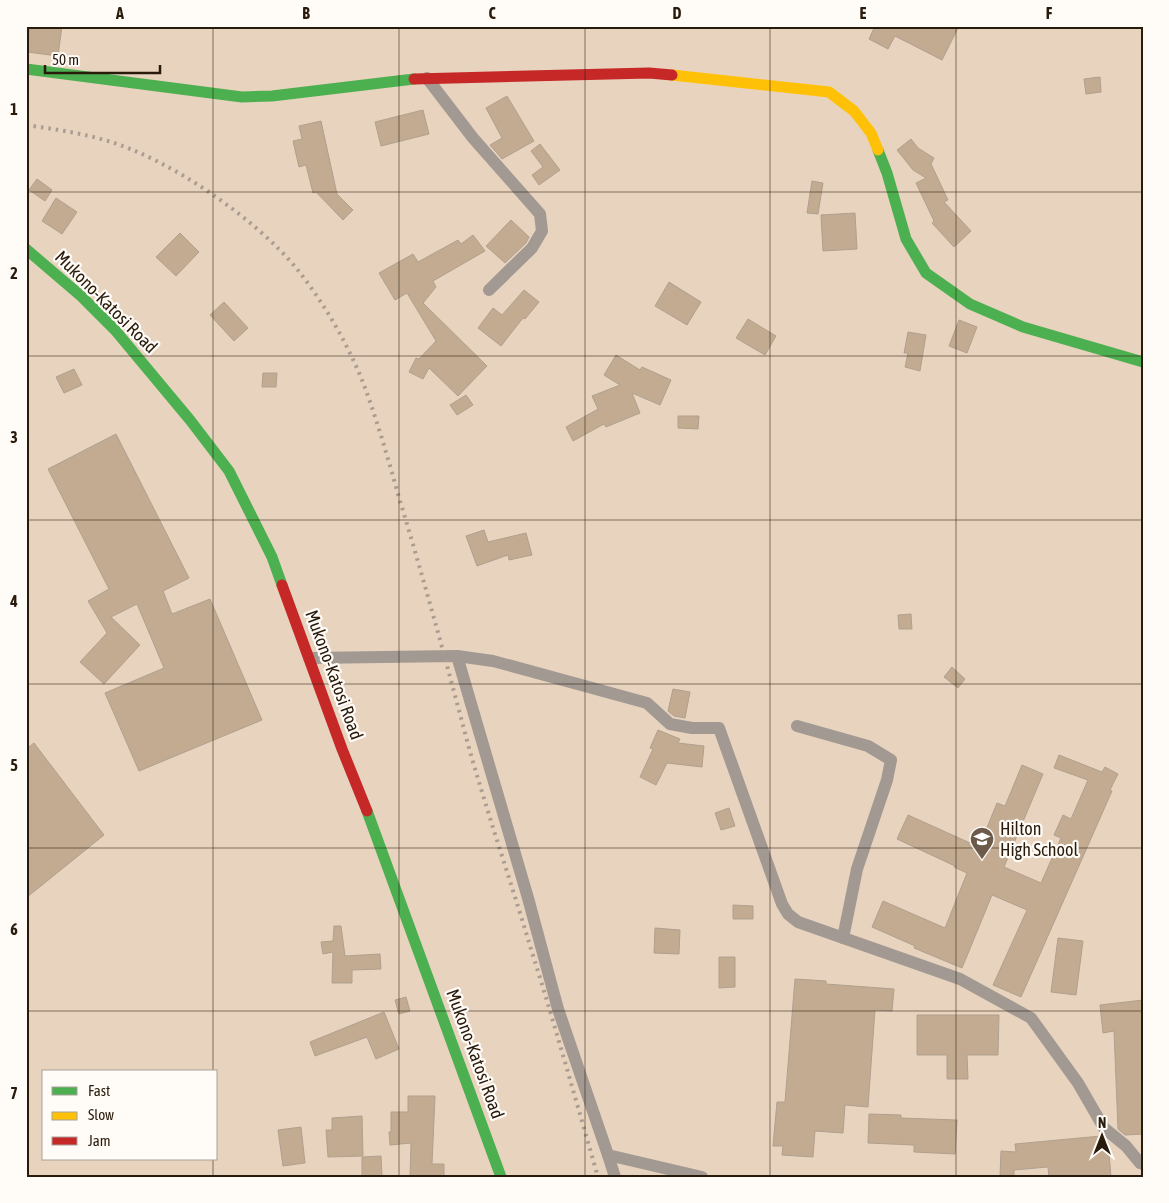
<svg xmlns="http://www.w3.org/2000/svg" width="1169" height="1203" font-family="'Asap Condensed',sans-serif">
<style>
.building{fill:#c2ab91;stroke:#b0a08f}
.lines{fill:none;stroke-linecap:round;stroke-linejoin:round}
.street{stroke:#a29a92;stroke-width:12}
.fast{stroke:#4caf50;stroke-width:11}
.slow{stroke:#ffc107;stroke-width:11}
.jam{stroke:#c62828;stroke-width:11}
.rail{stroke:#a99d91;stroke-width:4;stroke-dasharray:2.5 5;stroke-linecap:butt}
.grid{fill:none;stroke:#291b0c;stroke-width:1;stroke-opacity:0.55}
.labels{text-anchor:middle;stroke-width:4.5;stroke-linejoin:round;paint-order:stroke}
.street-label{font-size:18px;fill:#291b0c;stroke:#fffbf7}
.poi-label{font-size:18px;fill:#291b0c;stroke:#fffbf7;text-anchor:start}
.neatline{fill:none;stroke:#291b0c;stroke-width:2}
.grid-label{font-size:16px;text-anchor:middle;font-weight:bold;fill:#291b0c}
</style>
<rect width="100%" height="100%" fill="#e8d3be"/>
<g class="building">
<path d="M 30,26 L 62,26 L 58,56 L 27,52 Z"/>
<path d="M 875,26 L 959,26 L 942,60 L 895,36 L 888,49 L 869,39 Z"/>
<path d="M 1100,77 L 1101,92 L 1086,94 L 1084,79 Z"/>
<path d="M 507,96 L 534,141 L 502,159 L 490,145 L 502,138 L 486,108 Z"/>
<path d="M 423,110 L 429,134 L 381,146 L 375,122 Z"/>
<path d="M 321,121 L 337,194 L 353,210 L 343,220 L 316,192 L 313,193 L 306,165 L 299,167 L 293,141 L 302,139 L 299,126 Z"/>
<path d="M 911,139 L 918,148 L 934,158 L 931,164 L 948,200 L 944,202 L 971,231 L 954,247 L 932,223 L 934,221 L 916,183 L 926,178 L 913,170 L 897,150 Z"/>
<path d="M 540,144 L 560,170 L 539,185 L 532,175 L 543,167 L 531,151 Z"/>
<path d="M 37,179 L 52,190 L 45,201 L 29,190 Z"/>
<path d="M 812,181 L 823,183 L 818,214 L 807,213 Z"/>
<path d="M 56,198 L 77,212 L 62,234 L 42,221 Z"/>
<path d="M 855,213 L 857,249 L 823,251 L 821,215 Z"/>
<path d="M 511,220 L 529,237 L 526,243 L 505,263 L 486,246 Z"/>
<path d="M 180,233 L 199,252 L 176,276 L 156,257 Z"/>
<path d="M 473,235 L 485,251 L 433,281 L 436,287 L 423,303 L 487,366 L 458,396 L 429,368 L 423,379 L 409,372 L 416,358 L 419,359 L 436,341 L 407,293 L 395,300 L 379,273 L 413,254 L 418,262 L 458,240 L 461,244 Z"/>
<path d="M 669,282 L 701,302 L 687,325 L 655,306 Z"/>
<path d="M 524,290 L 539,302 L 525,319 L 523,318 L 501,346 L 478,328 L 493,308 L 502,315 Z"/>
<path d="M 224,302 L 248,328 L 234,341 L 210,315 Z"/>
<path d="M 748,319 L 776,336 L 765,355 L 736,338 Z"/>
<path d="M 959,320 L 977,327 L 967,353 L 949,346 Z"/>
<path d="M 908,332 L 926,335 L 920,371 L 905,367 L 908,353 L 904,353 Z"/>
<path d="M 616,355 L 640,370 L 642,367 L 671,380 L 660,405 L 632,393 L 640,413 L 606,427 L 604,424 L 573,441 L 566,427 L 598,409 L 592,396 L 620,385 L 604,375 Z"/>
<path d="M 74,369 L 82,385 L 64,393 L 56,377 Z"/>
<path d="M 263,373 L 277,373 L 276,387 L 262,387 Z"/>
<path d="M 466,395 L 473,405 L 457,415 L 450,405 Z"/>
<path d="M 678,416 L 699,416 L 698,429 L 678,428 Z"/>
<path d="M 116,434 L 189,578 L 163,591 L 172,614 L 210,599 L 262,720 L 139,771 L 105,693 L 164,668 L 137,604 L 111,617 L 140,645 L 104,684 L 80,662 L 107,633 L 88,601 L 109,589 L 48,469 Z"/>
<path d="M 484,530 L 488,542 L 526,533 L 532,555 L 509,560 L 508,555 L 477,566 L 466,536 Z"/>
<path d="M 911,614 L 912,629 L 899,629 L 898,615 Z"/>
<path d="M 952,667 L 965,679 L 958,688 L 944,677 Z"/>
<path d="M 673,689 L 690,692 L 685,718 L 674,716 L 668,711 Z"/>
<path d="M 658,730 L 680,739 L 678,743 L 704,746 L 702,767 L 667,763 L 656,785 L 640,777 L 653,749 L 650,748 Z"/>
<path d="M 34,743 L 104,835 L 26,898 L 26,749 Z"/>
<path d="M 1059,755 L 1102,772 L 1105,767 L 1118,774 L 1110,790 L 1112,791 L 1021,997 L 993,985 L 1027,910 L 992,895 L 962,968 L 914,948 L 915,946 L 872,927 L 883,901 L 945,928 L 967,873 L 954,867 L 955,866 L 897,839 L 908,815 L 979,847 L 997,803 L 1005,806 L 1022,765 L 1043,774 L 1004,867 L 1041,883 L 1061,838 L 1054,835 L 1063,815 L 1071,819 L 1088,780 L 1054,768 Z"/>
<path d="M 729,808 L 735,826 L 721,830 L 715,813 Z"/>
<path d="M 733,905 L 753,906 L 753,919 L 733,919 Z"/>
<path d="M 334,926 L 341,926 L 345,956 L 380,954 L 381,969 L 352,970 L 352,983 L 332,983 L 333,952 L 323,954 L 321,942 L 333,941 Z"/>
<path d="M 655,928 L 680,930 L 679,954 L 654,953 Z"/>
<path d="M 1058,938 L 1083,941 L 1076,995 L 1051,992 Z"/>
<path d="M 719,957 L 735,957 L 735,987 L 719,988 Z"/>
<path d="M 795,979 L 826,981 L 826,984 L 894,989 L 892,1011 L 875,1010 L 868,1107 L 845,1105 L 843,1133 L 815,1131 L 813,1157 L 782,1155 L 783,1146 L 773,1146 L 777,1102 L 785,1102 Z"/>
<path d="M 406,997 L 410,1011 L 399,1014 L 395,1000 Z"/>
<path d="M 1143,1000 L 1143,1134 L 1125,1135 L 1118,1129 L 1114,1031 L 1103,1033 L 1100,1005 Z"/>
<path d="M 384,1012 L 399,1049 L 376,1059 L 367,1037 L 315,1056 L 310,1042 Z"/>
<path d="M 917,1015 L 999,1015 L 998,1055 L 967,1055 L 968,1079 L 947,1079 L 947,1055 L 917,1055 Z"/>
<path d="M 408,1096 L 435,1096 L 432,1164 L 444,1164 L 444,1177 L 410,1177 L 411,1143 L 390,1145 L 389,1132 L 391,1132 L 391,1112 L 408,1112 Z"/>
<path d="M 869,1114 L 901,1115 L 901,1118 L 957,1120 L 955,1154 L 914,1152 L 914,1145 L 868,1143 Z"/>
<path d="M 362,1116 L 363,1156 L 328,1157 L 326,1130 L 332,1130 L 332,1118 Z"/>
<path d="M 301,1127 L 305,1163 L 283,1166 L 278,1130 Z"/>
<path d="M 1101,1136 L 1108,1142 L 1111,1177 L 1049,1177 L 1048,1167 L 1014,1170 L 1014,1177 L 1000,1177 L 1001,1151 L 1016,1152 L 1015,1144 Z"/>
<path d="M 381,1156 L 382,1177 L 362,1177 L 362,1157 Z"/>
</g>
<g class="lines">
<g class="street">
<path d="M 427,78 L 473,138 L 540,214 L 542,231 L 532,248 L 489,290"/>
<path d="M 457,656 L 528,898 L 558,1009 L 608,1155 L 702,1177"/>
<path d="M 309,658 L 457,656 L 493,661 L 647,703 L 670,724 L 692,728 L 719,728 L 782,904 L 788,914 L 798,922 L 960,979 L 1031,1018 L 1078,1083 L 1104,1128 L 1126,1146 L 1140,1163 L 1143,1164"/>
<path d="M 797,726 L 868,746 L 891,760 L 887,780 L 857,869 L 843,938"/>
<path d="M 608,1155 L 615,1177"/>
</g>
<g class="fast">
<path d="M 26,69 L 242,97 L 272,96 L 414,79"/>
<path d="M 878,150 L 887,173 L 906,239 L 926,273 L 970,304 L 1023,327 L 1143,362"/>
<path d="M 26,249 L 81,296 L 115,330 L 190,420 L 229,471 L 272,557 L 282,585"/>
<path d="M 367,811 L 501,1177"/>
</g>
<path class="slow" d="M 672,75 L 829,92 L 854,111 L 871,133 L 878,150"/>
<g class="jam">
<path d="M 414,79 L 649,73 L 672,75"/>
<path d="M 282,585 L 342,749 L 367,811"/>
</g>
<path class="rail" d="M 26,125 C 54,129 81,133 108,141 C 171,160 255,218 297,269 C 324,303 348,344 364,385 C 378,423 389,462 400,501 C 425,583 447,665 469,748 C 488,815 511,882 531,949 C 555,1025 576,1101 598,1177"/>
</g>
<path class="grid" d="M 213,26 L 213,1072M 399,26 L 399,1177M 585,26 L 585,1177M 770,26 L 770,1177M 956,26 L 956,1177M 26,192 L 1143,192M 26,356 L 1143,356M 26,520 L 1143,520M 26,684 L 1143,684M 26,848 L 1143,848M 26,1011 L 1143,1011M 213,1159 L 213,1177"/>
<defs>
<symbol id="school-pin" viewBox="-11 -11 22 30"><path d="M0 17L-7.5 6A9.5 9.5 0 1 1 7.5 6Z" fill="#6c5b4a" stroke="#fffbf7"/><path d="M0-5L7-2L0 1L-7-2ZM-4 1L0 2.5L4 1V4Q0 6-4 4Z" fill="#fff"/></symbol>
</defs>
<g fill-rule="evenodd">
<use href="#school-pin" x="968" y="825" width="28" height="38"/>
</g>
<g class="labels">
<g class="street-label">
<text transform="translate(106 302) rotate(45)" y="6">Mukono-Katosi Road</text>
<text transform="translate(334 675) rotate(70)" y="6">Mukono-Katosi Road</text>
<text transform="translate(475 1054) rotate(70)" y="6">Mukono-Katosi Road</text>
</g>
<g class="poi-label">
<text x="1000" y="835">Hilton<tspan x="1000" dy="21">High School</tspan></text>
</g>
</g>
<rect width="1169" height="1203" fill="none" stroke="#fffbf7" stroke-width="55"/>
<rect x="42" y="1070" width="175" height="90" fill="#fffbf7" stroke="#a9a199"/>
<rect x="52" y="1087" width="25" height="8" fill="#4caf50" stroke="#a9a199"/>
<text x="88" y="1096" font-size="15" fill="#291b0c">Fast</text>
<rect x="52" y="1112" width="25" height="8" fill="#ffc107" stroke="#a9a199"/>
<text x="88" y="1120" font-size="15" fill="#291b0c">Slow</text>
<rect x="52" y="1137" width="25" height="8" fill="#c62828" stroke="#a9a199"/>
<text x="88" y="1146" font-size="15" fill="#291b0c">Jam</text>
<g transform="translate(1102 1136)" stroke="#fffbf7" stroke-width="4" paint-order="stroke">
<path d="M0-4L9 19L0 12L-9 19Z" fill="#291b0c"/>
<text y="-8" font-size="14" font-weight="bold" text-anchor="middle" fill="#291b0c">N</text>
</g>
<path d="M45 65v8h115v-8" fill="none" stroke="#291b0c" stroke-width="2.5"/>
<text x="52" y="65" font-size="15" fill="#291b0c" stroke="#fffbf7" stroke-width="4" paint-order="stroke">50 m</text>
<rect x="28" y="28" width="1114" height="1148" class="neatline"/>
<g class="grid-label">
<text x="120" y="19">A</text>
<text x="306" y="19">B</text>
<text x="492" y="19">C</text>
<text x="677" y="19">D</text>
<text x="863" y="19">E</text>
<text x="1049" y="19">F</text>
<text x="14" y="115">1</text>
<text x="14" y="279">2</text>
<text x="14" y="443">3</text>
<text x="14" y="607">4</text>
<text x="14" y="771">5</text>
<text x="14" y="935">6</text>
<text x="14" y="1099">7</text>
</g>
</svg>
